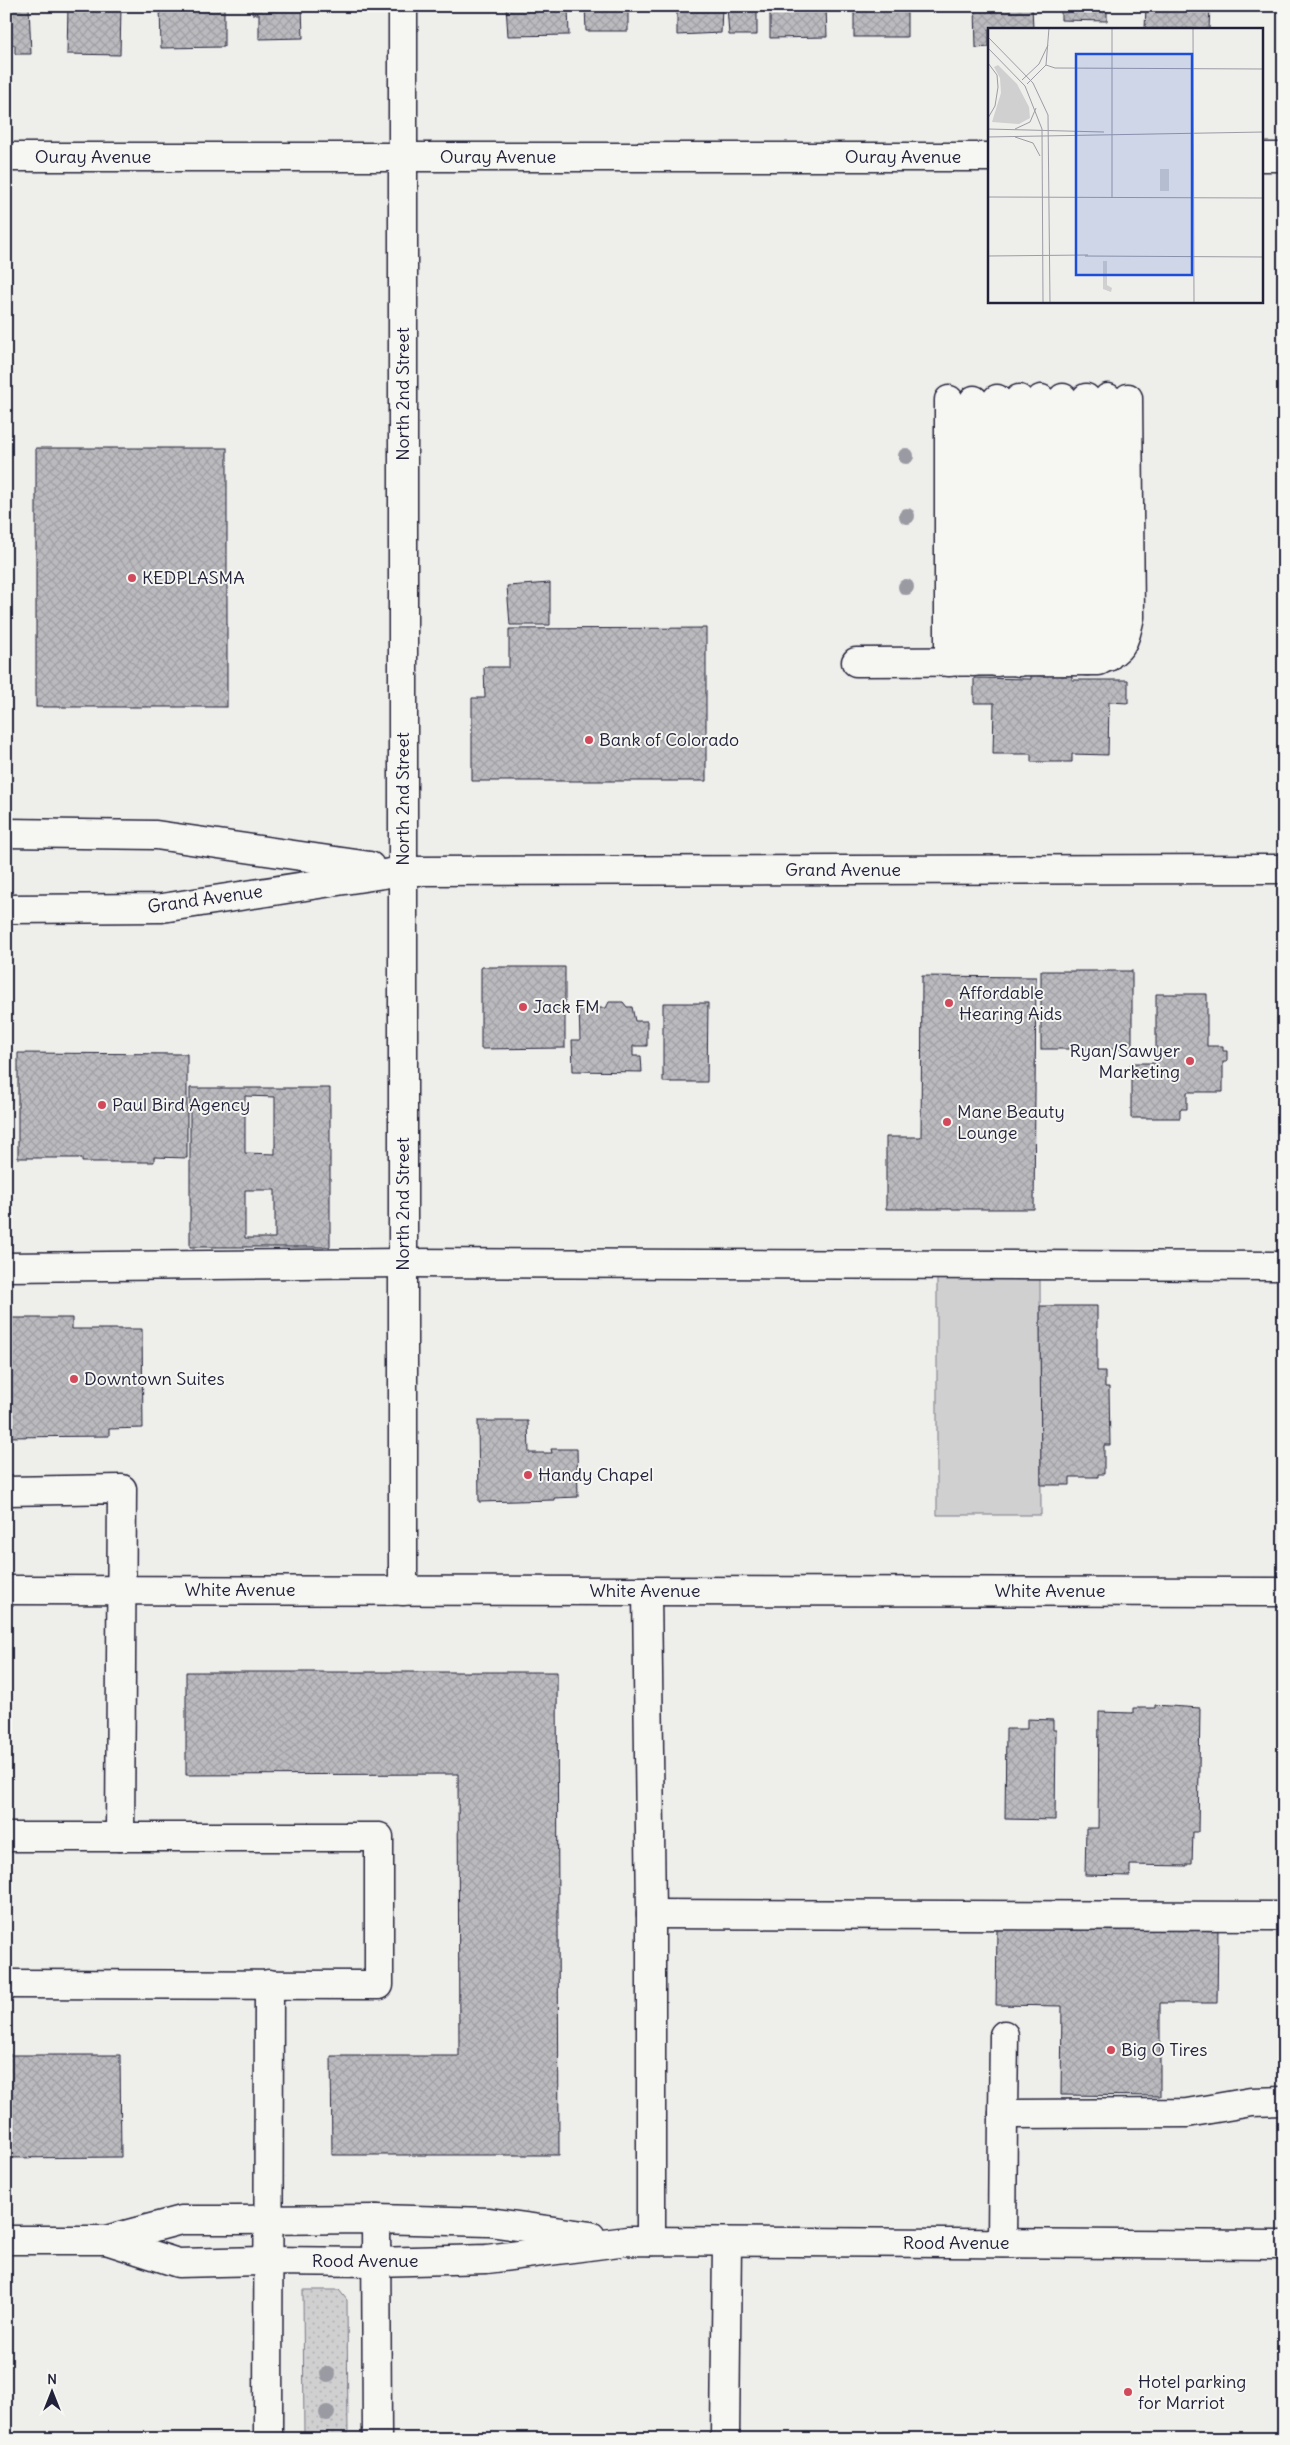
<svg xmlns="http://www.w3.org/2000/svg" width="1290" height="2445" font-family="Delius,sans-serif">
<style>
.grass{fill:url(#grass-dots);stroke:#797986}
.garden{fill:#d0d0d1;stroke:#797986}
.building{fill:url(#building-cross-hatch);stroke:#22223b;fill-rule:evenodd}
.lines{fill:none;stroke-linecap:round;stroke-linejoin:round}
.minor-casing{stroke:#22223b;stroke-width:31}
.major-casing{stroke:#22223b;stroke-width:31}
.minor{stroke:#f6f6f2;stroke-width:28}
.major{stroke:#f6f6f2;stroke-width:28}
.tree{fill:#9a9aa3}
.poi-dot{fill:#d1495b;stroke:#f6f6f2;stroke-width:2}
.labels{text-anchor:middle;stroke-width:4;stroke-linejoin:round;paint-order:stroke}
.street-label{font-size:18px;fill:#22223b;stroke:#f6f6f2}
.poi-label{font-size:18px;fill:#22223b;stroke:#f6f6f2;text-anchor:start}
.inset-road{fill:none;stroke:#9c9ca5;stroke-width:1}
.view{fill:#1d4ed8;fill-opacity:0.15;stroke:#1d4ed8;stroke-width:2.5}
.inset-edge{fill:none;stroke:#22223b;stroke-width:2.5}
</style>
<defs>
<pattern id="grass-dots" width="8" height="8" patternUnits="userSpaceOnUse" patternTransform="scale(1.25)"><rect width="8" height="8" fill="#d0d0d1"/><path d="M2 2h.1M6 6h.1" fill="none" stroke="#b2b2b4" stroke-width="1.8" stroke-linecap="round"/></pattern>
<pattern id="building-cross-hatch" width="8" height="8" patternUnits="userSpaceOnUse" patternTransform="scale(1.25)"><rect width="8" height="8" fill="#bbbbbf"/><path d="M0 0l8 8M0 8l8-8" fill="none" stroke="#a0a0a5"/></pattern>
</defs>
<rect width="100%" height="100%" fill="#eeeeeb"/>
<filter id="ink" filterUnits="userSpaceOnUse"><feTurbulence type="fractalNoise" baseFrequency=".02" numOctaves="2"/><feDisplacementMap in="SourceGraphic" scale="10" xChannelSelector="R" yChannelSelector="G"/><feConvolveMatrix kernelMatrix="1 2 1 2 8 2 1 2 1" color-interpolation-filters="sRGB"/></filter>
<g filter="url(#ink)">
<path class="grass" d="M 303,2290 L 339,2290 L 347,2300 L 348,2439 L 304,2439 Z"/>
<path class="garden" d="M 937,1278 L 1040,1278 L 1041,1515 L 937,1515 Z"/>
<g class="building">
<path d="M 6,6 L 29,6 L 31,54 L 15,54 L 15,45 L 6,45 Z"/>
<path d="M 68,6 L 121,6 L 120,55 L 67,54 Z"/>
<path d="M 160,6 L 224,6 L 224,47 L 161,48 Z"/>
<path d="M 252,6 L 302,6 L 303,38 L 259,39 L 259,14 L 252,14 Z"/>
<path d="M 506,6 L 568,8 L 569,35 L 508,36 Z"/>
<path d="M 585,6 L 628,6 L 628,31 L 586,31 Z"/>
<path d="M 677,6 L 722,6 L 721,33 L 677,35 Z"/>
<path d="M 727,6 L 757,6 L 757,35 L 729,35 Z"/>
<path d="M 770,6 L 826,6 L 827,37 L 770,38 Z"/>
<rect x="854" y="6" width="53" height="31"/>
<path d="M 975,6 L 1032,6 L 1033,29 L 989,29 L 989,47 L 976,48 Z"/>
<path d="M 1061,6 L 1107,6 L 1107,21 L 1061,20 Z"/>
<path d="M 1146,6 L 1210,6 L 1209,29 L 1145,29 Z"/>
<rect x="36" y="448" width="191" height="259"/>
<path d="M 550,583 L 550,625 L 510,625 L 507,586 Z"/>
<path d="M 706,628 L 706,781 L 472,781 L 472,698 L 485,698 L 484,667 L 509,667 L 509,629 Z"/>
<path d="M 1031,671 L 1072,671 L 1072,680 L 1128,680 L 1128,703 L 1109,702 L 1108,755 L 1072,754 L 1072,762 L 1031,762 L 1031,754 L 993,754 L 994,703 L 974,703 L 974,678 L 1031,679 Z"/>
<path d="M 481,967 L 565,967 L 565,1048 L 481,1049 Z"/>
<rect x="1041" y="971" width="91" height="78"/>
<path d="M 922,976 L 1036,977 L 1034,1209 L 886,1209 L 886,1137 L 921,1137 Z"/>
<path d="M 1156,994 L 1207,994 L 1207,1046 L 1223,1046 L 1223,1051 L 1227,1051 L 1227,1062 L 1223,1062 L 1223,1092 L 1187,1092 L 1187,1109 L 1180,1109 L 1180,1118 L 1131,1118 L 1131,1063 L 1156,1063 Z"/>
<path d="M 609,1002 L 623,1002 L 627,1007 L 632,1007 L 635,1021 L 647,1021 L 647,1046 L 633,1046 L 633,1056 L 641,1056 L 642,1072 L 573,1071 L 572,1040 L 580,1040 L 579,1008 L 606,1008 Z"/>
<path d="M 663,1003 L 708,1003 L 707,1082 L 663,1082 Z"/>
<path d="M 18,1053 L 187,1054 L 187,1158 L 154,1157 L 154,1162 L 82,1162 L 82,1158 L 18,1158 Z"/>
<path d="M 6,1084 L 8,1211 L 6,1211 Z"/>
<path d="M 190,1088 L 330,1088 L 330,1247 L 190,1247 ZM 245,1096 L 275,1097 L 275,1154 L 245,1153 ZM 245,1190 L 275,1190 L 275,1238 L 245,1238 Z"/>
<path d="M 1040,1306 L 1097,1306 L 1097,1371 L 1105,1371 L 1105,1387 L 1109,1387 L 1110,1445 L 1104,1445 L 1104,1474 L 1098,1474 L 1098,1477 L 1070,1477 L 1070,1485 L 1041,1485 Z"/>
<path d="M 6,1318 L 72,1318 L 72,1329 L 142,1329 L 143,1428 L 109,1429 L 109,1436 L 6,1437 Z"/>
<path d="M 478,1421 L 528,1421 L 529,1453 L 552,1453 L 551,1449 L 577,1449 L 578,1497 L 554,1498 L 554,1500 L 479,1502 Z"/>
<path d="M 186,1672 L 557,1672 L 559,2155 L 332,2155 L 331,2056 L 459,2056 L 458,1774 L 186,1775 Z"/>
<path d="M 1155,1705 L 1200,1708 L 1198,1832 L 1193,1832 L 1192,1864 L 1187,1864 L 1187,1866 L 1130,1865 L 1130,1876 L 1085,1875 L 1086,1828 L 1098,1828 L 1099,1712 L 1133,1713 L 1133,1708 L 1155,1708 Z"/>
<path d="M 1027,1719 L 1053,1720 L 1053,1730 L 1056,1730 L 1055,1820 L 1005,1819 L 1006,1729 L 1027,1729 Z"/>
<path d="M 997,1928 L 1218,1929 L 1217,2003 L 1160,2003 L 1160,2096 L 1061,2095 L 1062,2006 L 996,2005 Z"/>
<path d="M 6,2055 L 120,2055 L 121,2157 L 6,2158 Z"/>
</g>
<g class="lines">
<defs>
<g id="minor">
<path d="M 403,6 L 403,1591"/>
<path d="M 6,157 L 989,157"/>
<path d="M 1261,157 L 1284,157"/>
<path d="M 1063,398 L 1063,661"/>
<path d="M 1086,398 L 1087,661"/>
<path d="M 1108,398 L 1108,657"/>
<path d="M 1019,399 L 1019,662"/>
<path d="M 1041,399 L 1041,661"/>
<path d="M 949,400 L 949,662"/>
<path d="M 856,662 L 1099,661 C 1123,649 1124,643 1130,617 L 1128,398"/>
<path d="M 973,662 L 974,400"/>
<path d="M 996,662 L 997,399"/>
<path d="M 6,1267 L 403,1263 L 1284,1266"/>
<path d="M 6,1491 L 122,1489 L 120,1837"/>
<path d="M 6,1590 L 1284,1592"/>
<path d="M 647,1591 L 651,1914 L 651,2241"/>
<path d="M 6,1837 L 379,1837 L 379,1985 L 6,1984"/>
<path d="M 651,1914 L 1284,1916"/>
<path d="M 1003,2114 L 1004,2035"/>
<path d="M 376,2219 L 377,2439"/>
<path d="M 6,2240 L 106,2240 L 181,2220 L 235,2220 L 376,2219 L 489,2222 L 591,2236"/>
<path d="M 106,2240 L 178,2263 L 267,2261 L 375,2262 L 487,2259 L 627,2241 L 1284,2245"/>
<path d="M 1002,2243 L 1003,2114 L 1187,2113 L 1251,2102 L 1284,2101"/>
<path d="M 268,2439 L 269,1984"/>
<path d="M 725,2439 L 727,2242"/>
</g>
<g id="major">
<path d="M 6,833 L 156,835 L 370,866"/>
<path d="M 6,909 L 162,908 L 403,871 L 1284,869"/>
</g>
</defs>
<use href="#minor" class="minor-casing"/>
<use href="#major" class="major-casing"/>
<use href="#minor" class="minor"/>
<use href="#major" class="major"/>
</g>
<g class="tree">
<circle cx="906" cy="456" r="8"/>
<circle cx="907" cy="516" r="8"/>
<circle cx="906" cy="587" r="8"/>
<circle cx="328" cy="2374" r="8"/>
<circle cx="327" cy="2413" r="8"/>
</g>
</g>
<g class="poi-dot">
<circle cx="132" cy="578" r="5"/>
<circle cx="589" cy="740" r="5"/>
<circle cx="949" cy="1003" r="5"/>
<circle cx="523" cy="1007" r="5"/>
<circle cx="1190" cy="1061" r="5"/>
<circle cx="102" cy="1105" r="5"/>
<circle cx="947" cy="1122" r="5"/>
<circle cx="74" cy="1379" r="5"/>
<circle cx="528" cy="1475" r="5"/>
<circle cx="1111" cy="2050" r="5"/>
<circle cx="1128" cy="2392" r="5"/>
</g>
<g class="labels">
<g class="street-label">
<text x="93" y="163">Ouray Avenue</text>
<text x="498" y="163">Ouray Avenue</text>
<text x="903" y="163">Ouray Avenue</text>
<text transform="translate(403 394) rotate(-90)" y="6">North 2nd Street</text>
<text transform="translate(403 799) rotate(-90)" y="6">North 2nd Street</text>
<text x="843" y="876">Grand Avenue</text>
<text transform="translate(205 899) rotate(-8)" y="6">Grand Avenue</text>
<text transform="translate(403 1204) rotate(-90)" y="6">North 2nd Street</text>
<text x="240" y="1596">White Avenue</text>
<text x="645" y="1597">White Avenue</text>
<text x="1050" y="1597">White Avenue</text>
<text x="956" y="2249">Rood Avenue</text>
<text x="365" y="2267">Rood Avenue</text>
</g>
<g class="poi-label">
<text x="142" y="584">KEDPLASMA</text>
<text x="599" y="746">Bank of Colorado</text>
<text x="959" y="999">Affordable<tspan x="959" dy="21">Hearing Aids</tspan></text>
<text x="533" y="1013">Jack FM</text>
<text x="1180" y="1057" text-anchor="end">Ryan/Sawyer<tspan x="1180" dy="21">Marketing</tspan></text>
<text x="112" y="1111">Paul Bird Agency</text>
<text x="957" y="1118">Mane Beauty<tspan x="957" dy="21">Lounge</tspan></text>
<text x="84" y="1385">Downtown Suites</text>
<text x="538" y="1481">Handy Chapel</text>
<text x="1121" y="2056">Big O Tires</text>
<text x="1138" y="2388">Hotel parking<tspan x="1138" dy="21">for Marriot</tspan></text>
</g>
</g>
<g transform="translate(988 28)">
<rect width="275" height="275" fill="#eeeeeb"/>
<path d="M 115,233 L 119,233 L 119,257 L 124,260 L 123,264 L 115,261 Z" fill="#d0d0d1"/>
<path d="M 10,37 L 29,56 L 41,79 L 42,90 L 31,96 L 4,94 L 13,65 L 12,50 L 6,39 Z" fill="#d0d0d1"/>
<path d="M 172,141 L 181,141 L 181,163 L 172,163 Z" fill="#d0d0d1"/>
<path class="inset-road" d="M 124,0 L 124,170M 205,0 L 206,275M 0,9 L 45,55 L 60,87 L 62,275M 0,20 L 37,58 L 54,101 L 55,275M 0,35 L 9,47 L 10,59 L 7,78 L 0,90M 58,37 L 67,40 L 275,41M 34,52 L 51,36 L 60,17M 39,56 L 58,37 L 61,0M 0,101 L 116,104M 27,101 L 42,94 L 48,80M 0,109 L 275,104M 27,109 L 45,115 L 52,128M 0,169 L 275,170M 0,228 L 100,227M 97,228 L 275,229"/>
<path class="view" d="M 88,26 L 204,26 L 204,247 L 88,247 Z"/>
<rect width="275" height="275" class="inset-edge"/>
</g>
<rect width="1290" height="2445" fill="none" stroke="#f6f6f2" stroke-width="25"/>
<rect x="12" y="12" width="1265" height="2420" fill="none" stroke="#22223b" stroke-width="2" filter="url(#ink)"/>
<g transform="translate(52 2392)" stroke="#f6f6f2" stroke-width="4" paint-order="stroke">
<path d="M0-4L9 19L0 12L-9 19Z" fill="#22223b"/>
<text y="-8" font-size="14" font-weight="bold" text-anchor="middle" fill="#22223b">N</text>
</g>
</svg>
